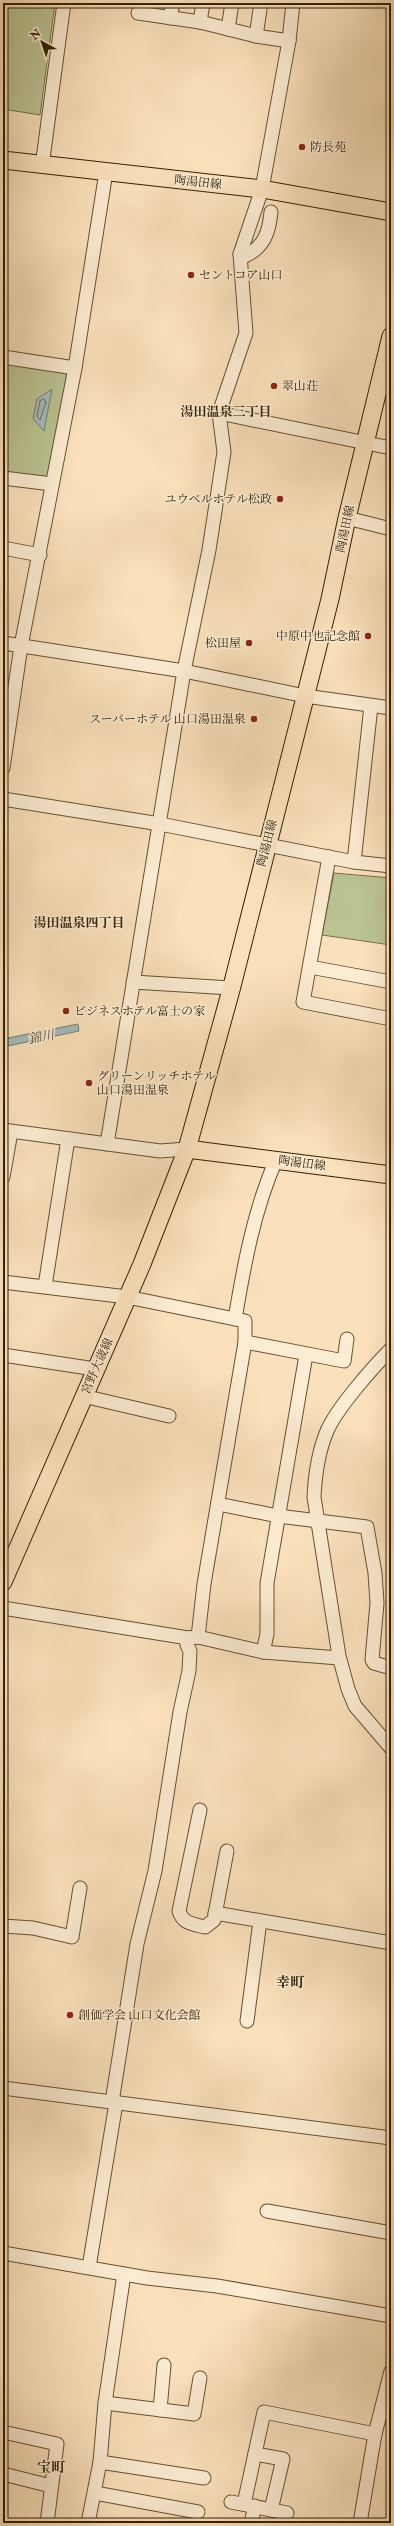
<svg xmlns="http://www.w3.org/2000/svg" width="394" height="2526" font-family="'IM FELL Double Pica','Noto Serif JP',serif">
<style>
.green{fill:#bbc393;stroke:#77724c}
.water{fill:#a4bbbc;stroke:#777d72}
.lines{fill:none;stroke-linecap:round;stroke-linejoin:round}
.shore{stroke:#6c6e60;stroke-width:1}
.stream{stroke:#777d72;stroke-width:3}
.minor-casing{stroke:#655132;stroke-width:15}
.major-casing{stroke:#332104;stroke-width:19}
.minor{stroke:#fcecd3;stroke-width:13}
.major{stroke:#fae1bc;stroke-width:17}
.poi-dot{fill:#8f2418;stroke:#fcecd3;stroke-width:1.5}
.labels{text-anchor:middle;stroke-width:3;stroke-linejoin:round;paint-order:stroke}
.poi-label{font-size:12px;fill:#332104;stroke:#fcecd3;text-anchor:start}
.street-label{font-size:12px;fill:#332104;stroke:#fcecd3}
.neighbourhood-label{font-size:13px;font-weight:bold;fill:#332104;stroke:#fcecd3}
.water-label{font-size:13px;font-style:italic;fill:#554f3b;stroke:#fcecd3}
.quarter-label{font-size:14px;font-weight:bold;fill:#332104;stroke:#fcecd3}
</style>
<rect width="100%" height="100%" fill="#fae1bc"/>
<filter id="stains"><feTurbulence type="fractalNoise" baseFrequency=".005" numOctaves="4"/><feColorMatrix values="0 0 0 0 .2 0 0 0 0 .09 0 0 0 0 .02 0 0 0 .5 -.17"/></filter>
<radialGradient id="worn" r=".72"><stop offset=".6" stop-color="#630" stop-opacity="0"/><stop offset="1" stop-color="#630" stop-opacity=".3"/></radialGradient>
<g class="green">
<path d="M 3,3 L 55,3 L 40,115 L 3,109 Z"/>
<path d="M 3,359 L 68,370 L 47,480 L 3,475 Z"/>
<path d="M 334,873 L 391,878 L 391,945 L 322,935 Z"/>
</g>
<g class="water">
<path d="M 52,389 L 44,431 L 33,419 L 37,399 Z"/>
<path d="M 78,1024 L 79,1031 L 3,1047 L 3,1039 Z"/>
</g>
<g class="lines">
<path class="shore" d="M 44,399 L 46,402 L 40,420 L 37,416 L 40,401 Z"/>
<path class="stream" d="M 389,1156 L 389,1119 L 391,1115"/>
<defs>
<g id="minor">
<path d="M 138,13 L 200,22 L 256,36 L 289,41"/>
<path d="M 170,18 L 173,3"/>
<path d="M 200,22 L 203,3"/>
<path d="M 228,29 L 232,3"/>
<path d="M 256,36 L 261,3"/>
<path d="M 42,166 L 64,3"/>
<path d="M 240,254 L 245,256 C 264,247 269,233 271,212"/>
<path d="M 3,357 L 75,368"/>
<path d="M 219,413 L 391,448"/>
<path d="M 3,478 L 52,484"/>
<path d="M 347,518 L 391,529"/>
<path d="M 3,548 L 40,555"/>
<path d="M 3,643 L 184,671 L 305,696 L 391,708"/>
<path d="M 3,768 L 21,646 L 75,368 L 106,172"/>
<path d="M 3,799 L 160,824 L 354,862 L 391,866"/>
<path d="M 329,857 L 303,1002 L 391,1019"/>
<path d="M 354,862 L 371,706"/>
<path d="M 310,967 L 391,982"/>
<path d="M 133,982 L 231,988"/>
<path d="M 3,1130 L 160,1151 L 187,1149"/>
<path d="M 107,1144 L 184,671 L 209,550 L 224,452 L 219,413 L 246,333 L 240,254 L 262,189 L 289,41 L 293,3"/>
<path d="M 3,1177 L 11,1132"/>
<path d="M 3,1282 L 127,1297 L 245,1321 L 245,1342 L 204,1584 L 198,1637"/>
<path d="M 45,1286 L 68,1139"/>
<path d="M 235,1319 C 244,1265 254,1210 276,1160"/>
<path d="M 245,1342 L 344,1361 L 347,1339"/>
<path d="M 391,1349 C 373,1367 337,1408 327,1431 C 319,1450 315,1476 314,1497 L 339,1656 L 348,1689 L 355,1706 L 391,1748"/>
<path d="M 3,1355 L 95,1369"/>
<path d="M 83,1396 L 169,1416"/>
<path d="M 218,1504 L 278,1516 L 367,1527 L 375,1573 L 377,1603 L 372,1660 L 374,1663 L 391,1668"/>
<path d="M 3,1608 L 188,1638 L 198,1637 L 263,1652 L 339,1658"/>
<path d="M 263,1652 L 267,1634 L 267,1583 L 306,1355"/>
<path d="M 200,1810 L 179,1911 C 183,1924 193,1924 205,1927 L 214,1920 L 227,1851"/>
<path d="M 215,1913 L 391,1943"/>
<path d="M 3,1926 L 33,1928 L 72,1937 L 80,1888"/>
<path d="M 247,2021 L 260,1921"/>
<path d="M 3,2088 L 391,2138"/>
<path d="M 112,2102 L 137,1944 L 155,1871 L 180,1712 L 189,1671 L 190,1651 L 187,1645 L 188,1638"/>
<path d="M 267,2211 L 391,2233"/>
<path d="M 3,2253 L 147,2278 L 217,2286 L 391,2316"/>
<path d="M 89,2267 L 116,2103"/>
<path d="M 105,2403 L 194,2414 L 200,2378"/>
<path d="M 160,2410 L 164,2365"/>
<path d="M 3,2432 L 57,2444 L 47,2523"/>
<path d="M 255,2454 L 283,2459 L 271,2510"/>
<path d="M 100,2462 L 204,2478"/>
<path d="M 3,2474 L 51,2486"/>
<path d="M 95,2493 L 198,2512"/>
<path d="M 231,2502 L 287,2513"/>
<path d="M 244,2504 L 264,2412 L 375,2434"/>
<path d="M 88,2523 L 100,2462 L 105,2403 L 124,2274"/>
<path d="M 251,2523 L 255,2506"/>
<path d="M 360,2523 L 375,2434 L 391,2371"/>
</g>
<g id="major">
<path d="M 3,160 L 262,189 L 391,212"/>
<path d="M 187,1149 L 391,1175"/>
<path d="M 3,1582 L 142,1264 L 187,1149 L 231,990 L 330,599 L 347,518 L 391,336"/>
</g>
</defs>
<use href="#minor" class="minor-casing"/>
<use href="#major" class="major-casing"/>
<use href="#minor" class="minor"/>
<use href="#major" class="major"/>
</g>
<g class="poi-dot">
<circle cx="302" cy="147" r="4"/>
<circle cx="191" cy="275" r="4"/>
<circle cx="274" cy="386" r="4"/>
<circle cx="280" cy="499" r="4"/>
<circle cx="368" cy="636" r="4"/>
<circle cx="249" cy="643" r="4"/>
<circle cx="254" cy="719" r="4"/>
<circle cx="66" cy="1011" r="4"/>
<circle cx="89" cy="1083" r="4"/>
<circle cx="70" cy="2015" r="4"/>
</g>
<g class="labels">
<g class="poi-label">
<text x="310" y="151">防長苑</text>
<text x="199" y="279">セントコア山口</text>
<text x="282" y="390">翠山荘</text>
<text x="272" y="503" text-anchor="end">ユウベルホテル松政</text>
<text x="360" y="640" text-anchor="end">中原中也記念館</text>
<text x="241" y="647" text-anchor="end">松田屋</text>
<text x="246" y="723" text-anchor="end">スーパーホテル 山口湯田温泉</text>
<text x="74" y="1015">ビジネスホテル富士の家</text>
<text x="97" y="1080">グリーンリッチホテル<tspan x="97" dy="14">山口湯田温泉</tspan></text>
<text x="78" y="2019">創価学会 山口文化会館</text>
</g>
<g class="street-label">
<text transform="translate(198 182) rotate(6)" y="4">陶湯田線</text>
<text transform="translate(345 529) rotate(-78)" y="4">陶湯田線</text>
<text transform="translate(267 843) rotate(-76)" y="4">陶湯田線</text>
<text transform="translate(302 1163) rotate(7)" y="4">陶湯田線</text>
<text transform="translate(97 1366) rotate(-66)" y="4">宮野大歳線</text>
</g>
<g class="neighbourhood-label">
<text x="226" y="416">湯田温泉三丁目</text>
<text x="79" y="927">湯田温泉四丁目</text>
</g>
<g class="water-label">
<text transform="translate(41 1036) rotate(-11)" y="5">錦川</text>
</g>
<g class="quarter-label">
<text x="290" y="1987">幸町</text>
<text x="51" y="2472">宝町</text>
</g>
</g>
<rect width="394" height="2526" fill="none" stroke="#fae1bc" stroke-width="16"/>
<rect x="4" y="4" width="386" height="2518" fill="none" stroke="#332104" stroke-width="2"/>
<rect x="8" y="8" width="378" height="2510" fill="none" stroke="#332104"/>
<g transform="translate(42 42) rotate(320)" stroke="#fcecd3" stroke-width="3" paint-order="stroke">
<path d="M0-3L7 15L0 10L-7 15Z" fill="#332104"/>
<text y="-6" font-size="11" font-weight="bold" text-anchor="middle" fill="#332104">N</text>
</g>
<rect width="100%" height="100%" filter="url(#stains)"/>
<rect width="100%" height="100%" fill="url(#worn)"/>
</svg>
